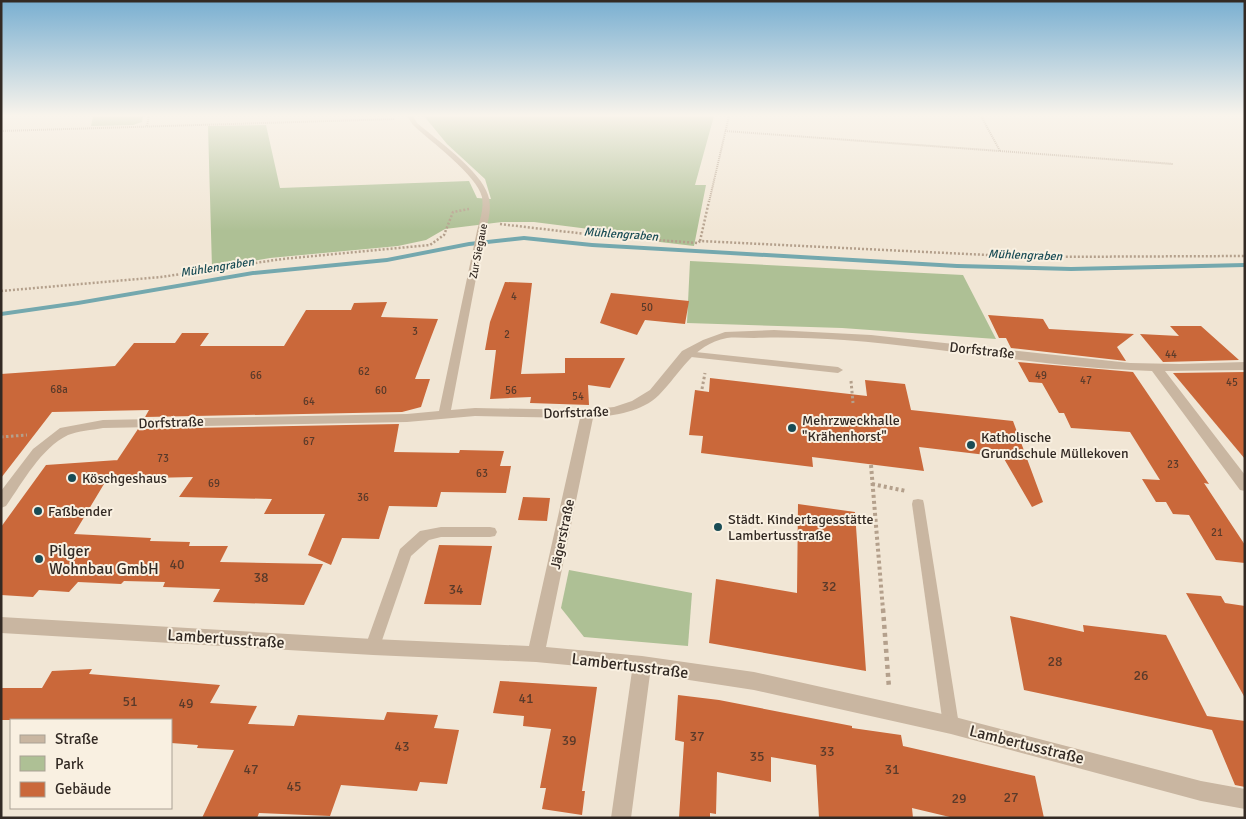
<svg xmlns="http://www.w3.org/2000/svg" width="1246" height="819" font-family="Signika,sans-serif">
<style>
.green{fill:#aec095}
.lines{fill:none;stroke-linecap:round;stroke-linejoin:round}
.stream{fill:#74a8ae;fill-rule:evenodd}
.building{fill:#ca683a}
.path-far4{stroke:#b4a08c;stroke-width:2;stroke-dasharray:1 1;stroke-linecap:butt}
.path-far3{stroke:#b4a08c;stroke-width:2.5;stroke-dasharray:2 2;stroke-linecap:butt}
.path-far2{stroke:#b4a08c;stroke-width:3;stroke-dasharray:2.5 2.5;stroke-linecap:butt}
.path-far1{stroke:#b4a08c;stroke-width:4;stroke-dasharray:3 3;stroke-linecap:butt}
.path{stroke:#b4a08c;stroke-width:4.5;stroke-dasharray:4 4;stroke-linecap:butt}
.service{fill:#c9b6a1;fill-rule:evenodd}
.minor{fill:#c9b6a1;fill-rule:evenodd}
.poi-dot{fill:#194c55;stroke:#f9f0e1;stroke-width:2}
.labels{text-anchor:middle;stroke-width:4;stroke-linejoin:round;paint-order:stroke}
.far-street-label{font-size:11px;fill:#332a24;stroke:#f9f0e1}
.number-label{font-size:11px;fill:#593a2a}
.far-water-label{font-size:12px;font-style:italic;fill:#194c55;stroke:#f9f0e1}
.street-label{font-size:14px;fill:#332a24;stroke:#f9f0e1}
.poi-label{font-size:14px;fill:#332a24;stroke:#f9f0e1;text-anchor:start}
.near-number-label{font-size:14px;fill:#593a2a}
.near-poi-label{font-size:16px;fill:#332a24;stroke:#f9f0e1;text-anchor:start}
.near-street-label{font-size:16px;fill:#332a24;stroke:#f9f0e1}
</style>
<rect width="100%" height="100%" fill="#f1e6d5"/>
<g class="green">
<path d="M 93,116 L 143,116 L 142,122 L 133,125 L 91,126 Z"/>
<path d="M 424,116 L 714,116 L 695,185 L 706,185 L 694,246 L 626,238 L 589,229 L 534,222 L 502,222 L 445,229 L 426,240 L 398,246 L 270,258 L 212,268 L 208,126 L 266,125 L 280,188 L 469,181 L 477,198 L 491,199 L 485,179 L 447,144 Z"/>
<path d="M 690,261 L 963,275 L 996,339 L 842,328 L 687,323 Z"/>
<path d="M 569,570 L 692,593 L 688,646 L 584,637 L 561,608 Z"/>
</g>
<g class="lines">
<path class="stream" d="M 524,236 L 592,243 L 957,264 L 1071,267 L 1245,263 L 1245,267 L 1071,271 L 957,268 L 592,247 L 524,240 L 469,246 L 387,262 L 253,275 L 78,305 L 1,316 L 1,312 L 78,301 L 253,271 L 387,258 L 469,242 Z"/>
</g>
<g class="building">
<path d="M 505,282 L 532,283 L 521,374 L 565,373 L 565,358 L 625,358 L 610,388 L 588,385 L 589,405 L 530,403 L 531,397 L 490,399 L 496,350 L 485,350 L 490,322 Z"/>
<path d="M 611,293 L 689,301 L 685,324 L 645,320 L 637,335 L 600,323 Z"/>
<path d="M 387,302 L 381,317 L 438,319 L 415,379 L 430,379 L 421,407 L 402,412 L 145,417 L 149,410 L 52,412 L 1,478 L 1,374 L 115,366 L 134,343 L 175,343 L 182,333 L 209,333 L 200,346 L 284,346 L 306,310 L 351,310 L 354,303 Z"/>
<path d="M 988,315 L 1043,319 L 1049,329 L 1134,334 L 1117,347 L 1126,361 L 1011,348 L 1006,338 L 999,338 Z"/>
<path d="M 1170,326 L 1201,326 L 1239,360 L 1163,362 L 1140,334 L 1179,336 Z"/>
<path d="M 1018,362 L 1133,372 L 1209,484 L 1204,483 L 1245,545 L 1245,563 L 1216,560 L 1189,515 L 1173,514 L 1166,502 L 1156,502 L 1142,479 L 1160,480 L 1130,432 L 1071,428 L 1064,413 L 1059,413 L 1042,383 L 1029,382 Z"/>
<path d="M 1245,372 L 1245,459 L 1173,373 Z"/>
<path d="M 710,378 L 867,396 L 865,380 L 905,384 L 911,410 L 1013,421 L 1043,502 L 1032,507 L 1003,457 L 919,447 L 924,471 L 812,457 L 813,467 L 701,453 L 703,436 L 689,435 L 695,390 L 709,392 Z"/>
<path d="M 399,424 L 394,452 L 459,453 L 460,450 L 504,451 L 500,466 L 511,466 L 506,493 L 441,492 L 437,507 L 389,506 L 379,539 L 342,538 L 331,565 L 308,555 L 325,514 L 264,514 L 272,499 L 179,497 L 193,477 L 107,479 L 74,534 L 151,538 L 150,541 L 190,542 L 189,546 L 228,546 L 220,562 L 323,564 L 304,605 L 213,602 L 220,589 L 163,587 L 165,582 L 124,581 L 121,584 L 78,582 L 69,592 L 39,590 L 33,597 L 1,595 L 1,527 L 46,465 L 118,460 L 114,465 L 138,429 Z"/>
<path d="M 523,497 L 550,498 L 547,521 L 518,520 Z"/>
<path d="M 798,504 L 855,512 L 866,671 L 709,643 L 716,579 L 797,593 Z"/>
<path d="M 439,545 L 492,546 L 481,605 L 424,604 Z"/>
<path d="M 1186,593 L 1221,596 L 1225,603 L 1245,606 L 1245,698 Z"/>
<path d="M 1010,616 L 1084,632 L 1083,625 L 1166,635 L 1207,716 L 1245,721 L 1245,787 L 1235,785 L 1212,730 L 1024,690 Z"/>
<path d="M 92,669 L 89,674 L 220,685 L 210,703 L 257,706 L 248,724 L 294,726 L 298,715 L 384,720 L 387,712 L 438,715 L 434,728 L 459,730 L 447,784 L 420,782 L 417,791 L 341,785 L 330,816 L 259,813 L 257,818 L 202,818 L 234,750 L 197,748 L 198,745 L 171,743 L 171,720 L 1,720 L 1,688 L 42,688 L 52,671 Z"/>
<path d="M 500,681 L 597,687 L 582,791 L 585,791 L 582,815 L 542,809 L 546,788 L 540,788 L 551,729 L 523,726 L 524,716 L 493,713 Z"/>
<path d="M 678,695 L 719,700 L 852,726 L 852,728 L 901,735 L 903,746 L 1035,776 L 1044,818 L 954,818 L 912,808 L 913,818 L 819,818 L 816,765 L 771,757 L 771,782 L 717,772 L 716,814 L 710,813 L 710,818 L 679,818 L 684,742 L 675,740 Z"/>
</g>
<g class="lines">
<g class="path-far4">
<path d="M 147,126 L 149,116"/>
<path d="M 1,131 L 395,119"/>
<path d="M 725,131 L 1000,151 L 981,116"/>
<path d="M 1000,151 L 1173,164"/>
<path d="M 709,202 L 729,116"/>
</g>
<g class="path-far3">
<path d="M 500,224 L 603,236 L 698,243 L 700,241 L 1029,257 L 1245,256"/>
<path d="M 700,241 L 709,201"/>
<path d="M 1,291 L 161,277 L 282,259 L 430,245 L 444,235 L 453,212 L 469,209"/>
</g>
<g class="path-far2">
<path d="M 851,381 L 853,403"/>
<path d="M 702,389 L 705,373"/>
<path d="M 1,437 L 27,435"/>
</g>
<g class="path-far1">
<path d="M 871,465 L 883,610"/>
<path d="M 872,484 L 906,491"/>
</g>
<path class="path" d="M 883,609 L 889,688"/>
<g class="service">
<path d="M 407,116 L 413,116 L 417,123 C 436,139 481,171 488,195 C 492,206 489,222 484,233 L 477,231 C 480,220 484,208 482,197 C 477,175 430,141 413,125 Z"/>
<path d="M 686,351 L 838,367 L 843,370 L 838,373 L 682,356 L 681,354 L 682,352 Z"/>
<path d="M 918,499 L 923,500 L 924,504 L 959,725 L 957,731 L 951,733 L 945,731 L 943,725 L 912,504 L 913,500 Z"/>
<path d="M 441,527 L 490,527 L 495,528 L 497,532 L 495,536 L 490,537 L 441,537 L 429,540 L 411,556 L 378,652 L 373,654 L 368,652 L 365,647 L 400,549 L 420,531 Z"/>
</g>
<path class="minor" d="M 481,228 L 485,231 L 451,410 L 475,408 L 587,410 L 614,407 L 632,401 L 650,390 L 682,351 L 703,340 L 725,332 L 774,330 L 871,335 L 1130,363 L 1179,364 L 1245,362 L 1245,370 L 1165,371 L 1245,475 L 1245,491 L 1240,490 L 1152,371 C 1049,368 947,348 844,340 C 814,338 784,337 754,338 C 745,338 735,337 727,338 C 692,345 681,373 659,395 C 642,412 615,415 593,418 L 546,647 L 642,656 L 754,672 L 951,716 L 1201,781 L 1245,789 L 1245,809 L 1201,801 L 951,734 L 754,690 L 650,674 L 631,818 L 611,818 L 632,671 L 536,662 L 373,655 L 1,633 L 1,617 L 373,639 L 529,646 L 580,418 L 475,416 L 407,422 L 103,428 C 92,430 78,431 68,435 C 41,448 23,482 6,506 L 1,508 L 1,491 L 33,449 L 60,428 L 103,420 L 407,414 L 439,411 L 477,231 Z"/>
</g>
<linearGradient id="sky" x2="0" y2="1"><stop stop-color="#79afd1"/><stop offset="0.5" stop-color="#f9f4ec"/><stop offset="1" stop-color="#f9f4ec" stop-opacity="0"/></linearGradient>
<rect width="1246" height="231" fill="url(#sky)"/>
<g class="poi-dot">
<circle cx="792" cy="428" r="5"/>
<circle cx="971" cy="445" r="5"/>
<circle cx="72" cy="478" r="5"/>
<circle cx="38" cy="511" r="5"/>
<circle cx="718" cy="527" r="5"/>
<circle cx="39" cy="559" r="5"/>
</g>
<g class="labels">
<g class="far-street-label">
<text transform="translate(478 251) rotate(-79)" y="4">Zur Siegaue</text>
</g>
<g class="number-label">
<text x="514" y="300">4</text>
<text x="647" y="311">50</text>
<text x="415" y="335">3</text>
<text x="507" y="338">2</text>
<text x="1171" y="358">44</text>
<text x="364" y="375">62</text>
<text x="256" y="379">66</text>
<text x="1041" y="379">49</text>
<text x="1086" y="384">47</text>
<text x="1232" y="386">45</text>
<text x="59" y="393">68a</text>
<text x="381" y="394">60</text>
<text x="511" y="394">56</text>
<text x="578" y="400">54</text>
<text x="309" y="405">64</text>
<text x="309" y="445">67</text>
<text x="163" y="462">73</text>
<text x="1173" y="468">23</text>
<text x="482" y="477">63</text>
<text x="214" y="487">69</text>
<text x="363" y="501">36</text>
<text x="1217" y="536">21</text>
</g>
<g class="far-water-label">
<text transform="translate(621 234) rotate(4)" y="4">Mühlengraben</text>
<text transform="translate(1025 255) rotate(2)" y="4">Mühlengraben</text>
<text transform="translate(217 267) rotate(-9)" y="4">Mühlengraben</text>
</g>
<g class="street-label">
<text transform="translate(982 350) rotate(6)" y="5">Dorfstraße</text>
<text transform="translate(576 412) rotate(-2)" y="5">Dorfstraße</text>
<text transform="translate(171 422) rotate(-2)" y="5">Dorfstraße</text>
<text transform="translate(562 534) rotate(-78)" y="5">Jägerstraße</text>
</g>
<g class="poi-label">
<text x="802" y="425">Mehrzweckhalle<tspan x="802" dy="16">"Krähenhorst"</tspan></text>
<text x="981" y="442">Katholische<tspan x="981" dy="16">Grundschule Müllekoven</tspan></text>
<text x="82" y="483">Köschgeshaus</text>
<text x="48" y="516">Faßbender</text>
<text x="728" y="524">Städt. Kindertagesstätte<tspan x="728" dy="16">Lambertusstraße</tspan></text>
</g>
<g class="near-number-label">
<text x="177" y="569">40</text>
<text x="261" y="582">38</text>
<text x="829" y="591">32</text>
<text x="456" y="594">34</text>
<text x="1055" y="666">28</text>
<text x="1141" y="680">26</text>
<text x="526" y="703">41</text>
<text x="130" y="706">51</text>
<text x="186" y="708">49</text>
<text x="697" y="741">37</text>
<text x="569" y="745">39</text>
<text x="402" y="751">43</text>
<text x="827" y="756">33</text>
<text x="757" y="761">35</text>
<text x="251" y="774">47</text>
<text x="892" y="774">31</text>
<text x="294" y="791">45</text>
<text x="1011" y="802">27</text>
<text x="959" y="803">29</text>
</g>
<g class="near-poi-label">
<text x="49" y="556">Pilger<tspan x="49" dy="18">Wohnbau GmbH</tspan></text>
</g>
<g class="near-street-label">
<text transform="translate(226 638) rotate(4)" y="6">Lambertusstraße</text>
<text transform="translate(630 665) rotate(7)" y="6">Lambertusstraße</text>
<text transform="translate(1027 744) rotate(14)" y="6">Lambertusstraße</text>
</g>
</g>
<rect width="1246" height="819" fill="none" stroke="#332a24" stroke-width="5"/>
<rect x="10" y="719" width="162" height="90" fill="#f9f0e1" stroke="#aaa195"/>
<rect x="20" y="735" width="25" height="8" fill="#c9b6a1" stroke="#aaa195"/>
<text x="55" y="744" font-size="15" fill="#332a24">Straße</text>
<rect x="20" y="756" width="25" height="15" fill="#aec095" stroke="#aaa195"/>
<text x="55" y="769" font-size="15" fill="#332a24">Park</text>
<rect x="20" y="782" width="25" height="15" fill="#ca683a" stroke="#aaa195"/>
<text x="55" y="794" font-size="15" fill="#332a24">Gebäude</text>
</svg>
